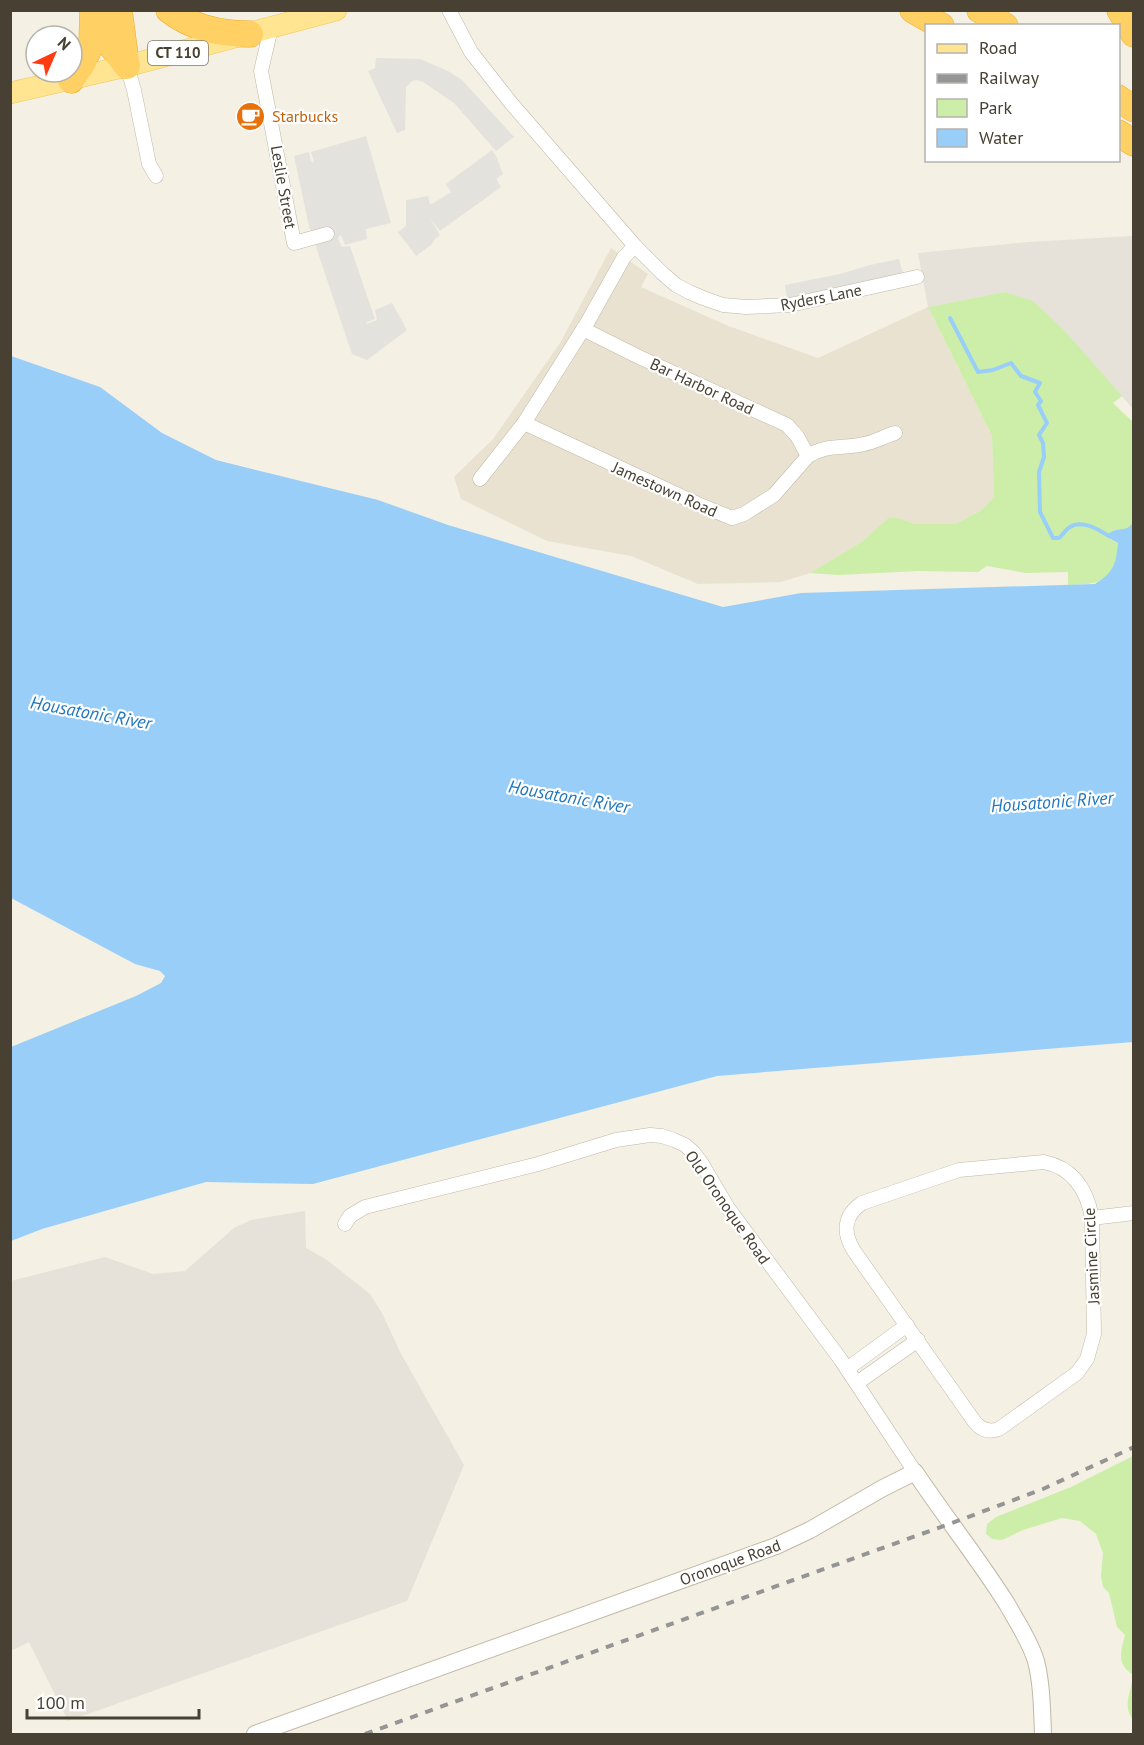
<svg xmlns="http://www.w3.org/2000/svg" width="1144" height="1745" font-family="'PT Sans',sans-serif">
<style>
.residential{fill:#e9e2d1}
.industrial{fill:#e6e1d9}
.green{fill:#cceea8}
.parking{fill:#e4e2dd}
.water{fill:#99cef9}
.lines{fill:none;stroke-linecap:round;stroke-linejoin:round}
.stream{stroke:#99cef9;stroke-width:4}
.minor-casing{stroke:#c1b8a6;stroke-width:15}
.tertiary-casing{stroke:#c1b8a6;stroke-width:18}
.primary-casing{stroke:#f1c855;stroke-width:22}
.motorway-casing{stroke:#f0ab23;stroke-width:27}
.minor{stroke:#fff;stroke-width:14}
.tertiary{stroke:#fff;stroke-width:16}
.primary{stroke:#ffe492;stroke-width:21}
.motorway{stroke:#ffd164;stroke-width:26}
.rail{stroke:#959595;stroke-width:4;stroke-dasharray:8 8;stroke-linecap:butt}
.labels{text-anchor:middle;stroke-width:4.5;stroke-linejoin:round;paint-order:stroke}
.shield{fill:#fff;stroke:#7e7970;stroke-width:1.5}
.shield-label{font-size:15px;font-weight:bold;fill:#474033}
.food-label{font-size:16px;fill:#c56008;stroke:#fff;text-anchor:start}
.street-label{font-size:16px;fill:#474033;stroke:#fff}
.water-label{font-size:18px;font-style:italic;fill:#2077bf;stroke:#fff}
</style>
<rect width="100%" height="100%" fill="#f4f0e4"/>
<path class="residential" d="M 611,248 L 648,274 L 641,287 L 726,325 L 818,358 L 928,307 L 992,436 L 994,497 L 980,511 L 955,524 L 914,524 L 902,519 L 889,517 L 863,541 L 810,573 L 781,582 L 698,584 L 631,556 L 547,541 L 461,499 L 454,477 L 493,439 L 560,343 Z"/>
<g class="industrial">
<path d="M 1133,236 L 1133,409 L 1065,331 L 1005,292 L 928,307 L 918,253 L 1029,242 Z"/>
<path d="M 305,1211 L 306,1248 L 327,1260 L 370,1294 L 382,1313 L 400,1352 L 464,1465 L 407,1601 L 68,1721 L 29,1642 L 11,1651 L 11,1281 L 105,1257 L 153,1274 L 185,1271 L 234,1228 L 251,1220 Z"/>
</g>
<g class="green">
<path d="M 1005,292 L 1033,301 L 1065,331 L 1122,396 L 1113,403 L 1133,422 L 1133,522 C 1128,530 1122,530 1113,531 L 1110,539 L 1118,543 C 1118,549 1118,557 1116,562 C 1108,586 1088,584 1068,585 L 1068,572 L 1026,573 L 987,566 L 978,572 L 918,571 L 838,575 L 810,573 L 863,541 L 889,517 L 902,519 L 914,524 L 955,524 L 980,511 L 994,497 L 992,436 L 928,307 Z"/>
<path d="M 1133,1456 L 1134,1718 L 1133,1718 L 1131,1717 C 1122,1701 1134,1689 1132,1674 C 1116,1663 1121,1651 1125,1635 L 1117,1627 L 1109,1593 L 1103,1587 L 1101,1576 L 1103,1553 L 1096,1534 L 1080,1521 L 1062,1518 L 1023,1530 L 1002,1540 L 992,1539 L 986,1534 L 987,1524 L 996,1517 L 1071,1487 Z"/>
</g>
<g class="parking">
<path d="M 376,58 L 420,59 L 448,71 L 462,80 L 514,137 L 496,151 L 454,103 L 423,82 L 416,80 L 412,81 L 406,87 L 405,130 L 397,133 L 368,71 L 375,68 Z"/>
<path d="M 366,136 L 391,223 L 366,229 L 367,239 L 345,245 L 341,235 L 339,236 L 338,239 L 342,247 L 350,246 L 375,319 L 367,322 L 366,324 L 377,320 L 375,310 L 392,303 L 407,330 L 367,360 L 352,354 L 309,226 L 294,156 L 309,152 L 311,161 L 313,163 L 314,161 L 311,152 Z"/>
<path d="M 492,150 L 497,158 L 503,174 L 496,179 L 501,187 L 440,231 L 430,218 L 440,235 L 433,241 L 432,244 L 416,256 L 398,232 L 406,226 L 406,200 L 428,196 L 430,204 L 432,204 L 451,192 L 446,184 Z"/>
<path d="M 899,259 L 903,274 L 787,298 L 785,285 L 840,274 L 870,265 Z"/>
</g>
<path class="water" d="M 11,356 L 100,387 L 162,433 L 216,460 L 378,500 L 448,525 L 723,607 L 801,593 L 1095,584 C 1114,572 1116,564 1118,543 L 1105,536 C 1108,534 1110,532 1113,531 C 1122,528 1128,531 1133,522 L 1133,1042 L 717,1076 L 313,1184 L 206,1182 L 42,1229 L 11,1241 L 11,1047 L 136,996 L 161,983 L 165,976 L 160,971 L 135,964 L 11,898 Z"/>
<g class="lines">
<path class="stream" d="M 950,318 L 978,372 L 993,370 L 1011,363 L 1021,376 L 1040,383 L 1035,392 L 1041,401 L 1038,405 L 1047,423 L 1039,435 L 1043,443 L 1044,457 L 1039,472 L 1040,512 L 1053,538 L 1059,538 C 1063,535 1066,529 1070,527 C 1082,519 1099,530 1109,536"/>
<defs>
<g id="minor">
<path d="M 449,10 L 471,52 L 511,103 L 635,246 L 662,273 L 676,285 L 689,292 L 703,298 L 723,305 L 746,307 L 790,305 L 917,277"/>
<path d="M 271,28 L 261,71 L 294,243 L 327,234"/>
<path d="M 127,66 L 134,90 L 149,164 L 156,176"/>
<path d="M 583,329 L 639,357 L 787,425 L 797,436 L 808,456"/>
<path d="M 524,423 L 700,505 L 732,518 L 744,514 L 774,495 L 808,456 C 826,444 844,449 864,444 C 875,442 885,436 895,433"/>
<path d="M 480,479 L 524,423 L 587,323 L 624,257 L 635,246"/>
<path d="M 1044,1162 C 1073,1168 1087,1190 1092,1218 L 1094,1334 L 1087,1359 L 1077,1373 L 999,1429 C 988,1433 980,1429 974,1421 L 854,1251 C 843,1233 843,1216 862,1203 L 959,1170 Z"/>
<path d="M 1092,1218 L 1134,1213"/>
<path d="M 345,1224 L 350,1216 L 365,1207 L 538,1164 L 616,1140 L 650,1135 L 662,1136 L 674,1140 L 685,1145 L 693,1152 L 702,1164 L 728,1208 L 841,1360 L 915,1472"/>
<path d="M 847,1369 L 907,1325"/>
<path d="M 857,1383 L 918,1340"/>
</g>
<path id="tertiary" d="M 255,1734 L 776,1546 L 810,1530 L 883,1488 L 915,1472 C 945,1517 978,1558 1007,1604 C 1017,1622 1030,1641 1036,1661 C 1042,1685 1042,1710 1043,1734"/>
<path id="primary" d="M 10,93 L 127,66 L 336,10"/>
<g id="motorway">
<path d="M 119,10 L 126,63"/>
<path d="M 169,10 C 192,28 222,34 250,34"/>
<path d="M 913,10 L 941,26"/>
<path d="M 980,10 L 1005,26"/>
<path d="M 1120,10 L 1134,34"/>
<path d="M 96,13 L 103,35 L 127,66"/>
<path d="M 71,80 L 82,64 L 92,42 L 93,10"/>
<path d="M 1118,98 L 1134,109"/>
<path d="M 1118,133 L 1134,143"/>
</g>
</defs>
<use href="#minor" class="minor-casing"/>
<use href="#tertiary" class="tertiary-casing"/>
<use href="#primary" class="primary-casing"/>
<use href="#motorway" class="motorway-casing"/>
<use href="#minor" class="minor"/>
<use href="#tertiary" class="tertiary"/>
<use href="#primary" class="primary"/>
<use href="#motorway" class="motorway"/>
<path class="rail" d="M 365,1734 L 952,1523 L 1043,1489 L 1134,1447"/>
</g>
<defs>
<symbol id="cafe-disc" viewBox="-11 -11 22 22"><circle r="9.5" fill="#e8710a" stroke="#fff"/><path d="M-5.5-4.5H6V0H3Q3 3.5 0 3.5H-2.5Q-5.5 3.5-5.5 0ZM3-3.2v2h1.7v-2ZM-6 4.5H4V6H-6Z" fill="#fff"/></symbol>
</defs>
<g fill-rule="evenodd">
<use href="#cafe-disc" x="234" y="100" width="33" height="33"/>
</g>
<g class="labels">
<rect class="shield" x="148" y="41" width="60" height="24" rx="4.5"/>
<g class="shield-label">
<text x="178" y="58">CT 110</text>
</g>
<g class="food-label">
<text x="272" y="122">Starbucks</text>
</g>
<g class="street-label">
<text transform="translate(284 187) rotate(80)" y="6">Leslie Street</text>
<text transform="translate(821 297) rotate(-11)" y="6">Ryders Lane</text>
<text transform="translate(702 386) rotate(25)" y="6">Bar Harbor Road</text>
<text transform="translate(665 489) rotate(24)" y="6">Jamestown Road</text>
<text transform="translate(728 1207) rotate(55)" y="6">Old Oronoque Road</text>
<text transform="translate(1091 1256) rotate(-93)" y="6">Jasmine Circle</text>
<text transform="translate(730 1562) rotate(-20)" y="6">Oronoque Road</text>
</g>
<g class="water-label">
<text transform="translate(91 713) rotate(10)" y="6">Housatonic River</text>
<text transform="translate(569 797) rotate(10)" y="6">Housatonic River</text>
<text transform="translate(1052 802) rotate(-4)" y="6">Housatonic River</text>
</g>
</g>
<rect width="1144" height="1745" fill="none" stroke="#474033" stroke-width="24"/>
<rect x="925" y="24" width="195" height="138" fill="#ffffff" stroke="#b5b3ad" stroke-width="1.5"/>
<rect x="937" y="44" width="30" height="9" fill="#ffe492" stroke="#b5b3ad" stroke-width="1.5"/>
<text x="979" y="54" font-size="18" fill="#474033">Road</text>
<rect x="937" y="74" width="30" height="9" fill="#959595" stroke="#b5b3ad" stroke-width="1.5"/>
<text x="979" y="84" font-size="18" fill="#474033">Railway</text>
<rect x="937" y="99" width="30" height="18" fill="#cceea8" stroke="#b5b3ad" stroke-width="1.5"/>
<text x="979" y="114" font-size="18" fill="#474033">Park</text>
<rect x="937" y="129" width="30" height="18" fill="#99cef9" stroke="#b5b3ad" stroke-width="1.5"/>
<text x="979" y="144" font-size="18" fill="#474033">Water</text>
<g transform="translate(54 54) rotate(44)"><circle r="28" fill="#ffffff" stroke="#b5b3ad" stroke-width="1.5"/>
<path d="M0-4.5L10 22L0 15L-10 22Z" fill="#ff3c10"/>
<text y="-9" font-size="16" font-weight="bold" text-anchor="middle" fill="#474033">N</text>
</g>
<path d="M27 1709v9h172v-9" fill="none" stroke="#474033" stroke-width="3"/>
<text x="36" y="1709" font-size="18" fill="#474033" stroke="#ffffff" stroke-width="4.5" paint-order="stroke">100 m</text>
</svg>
